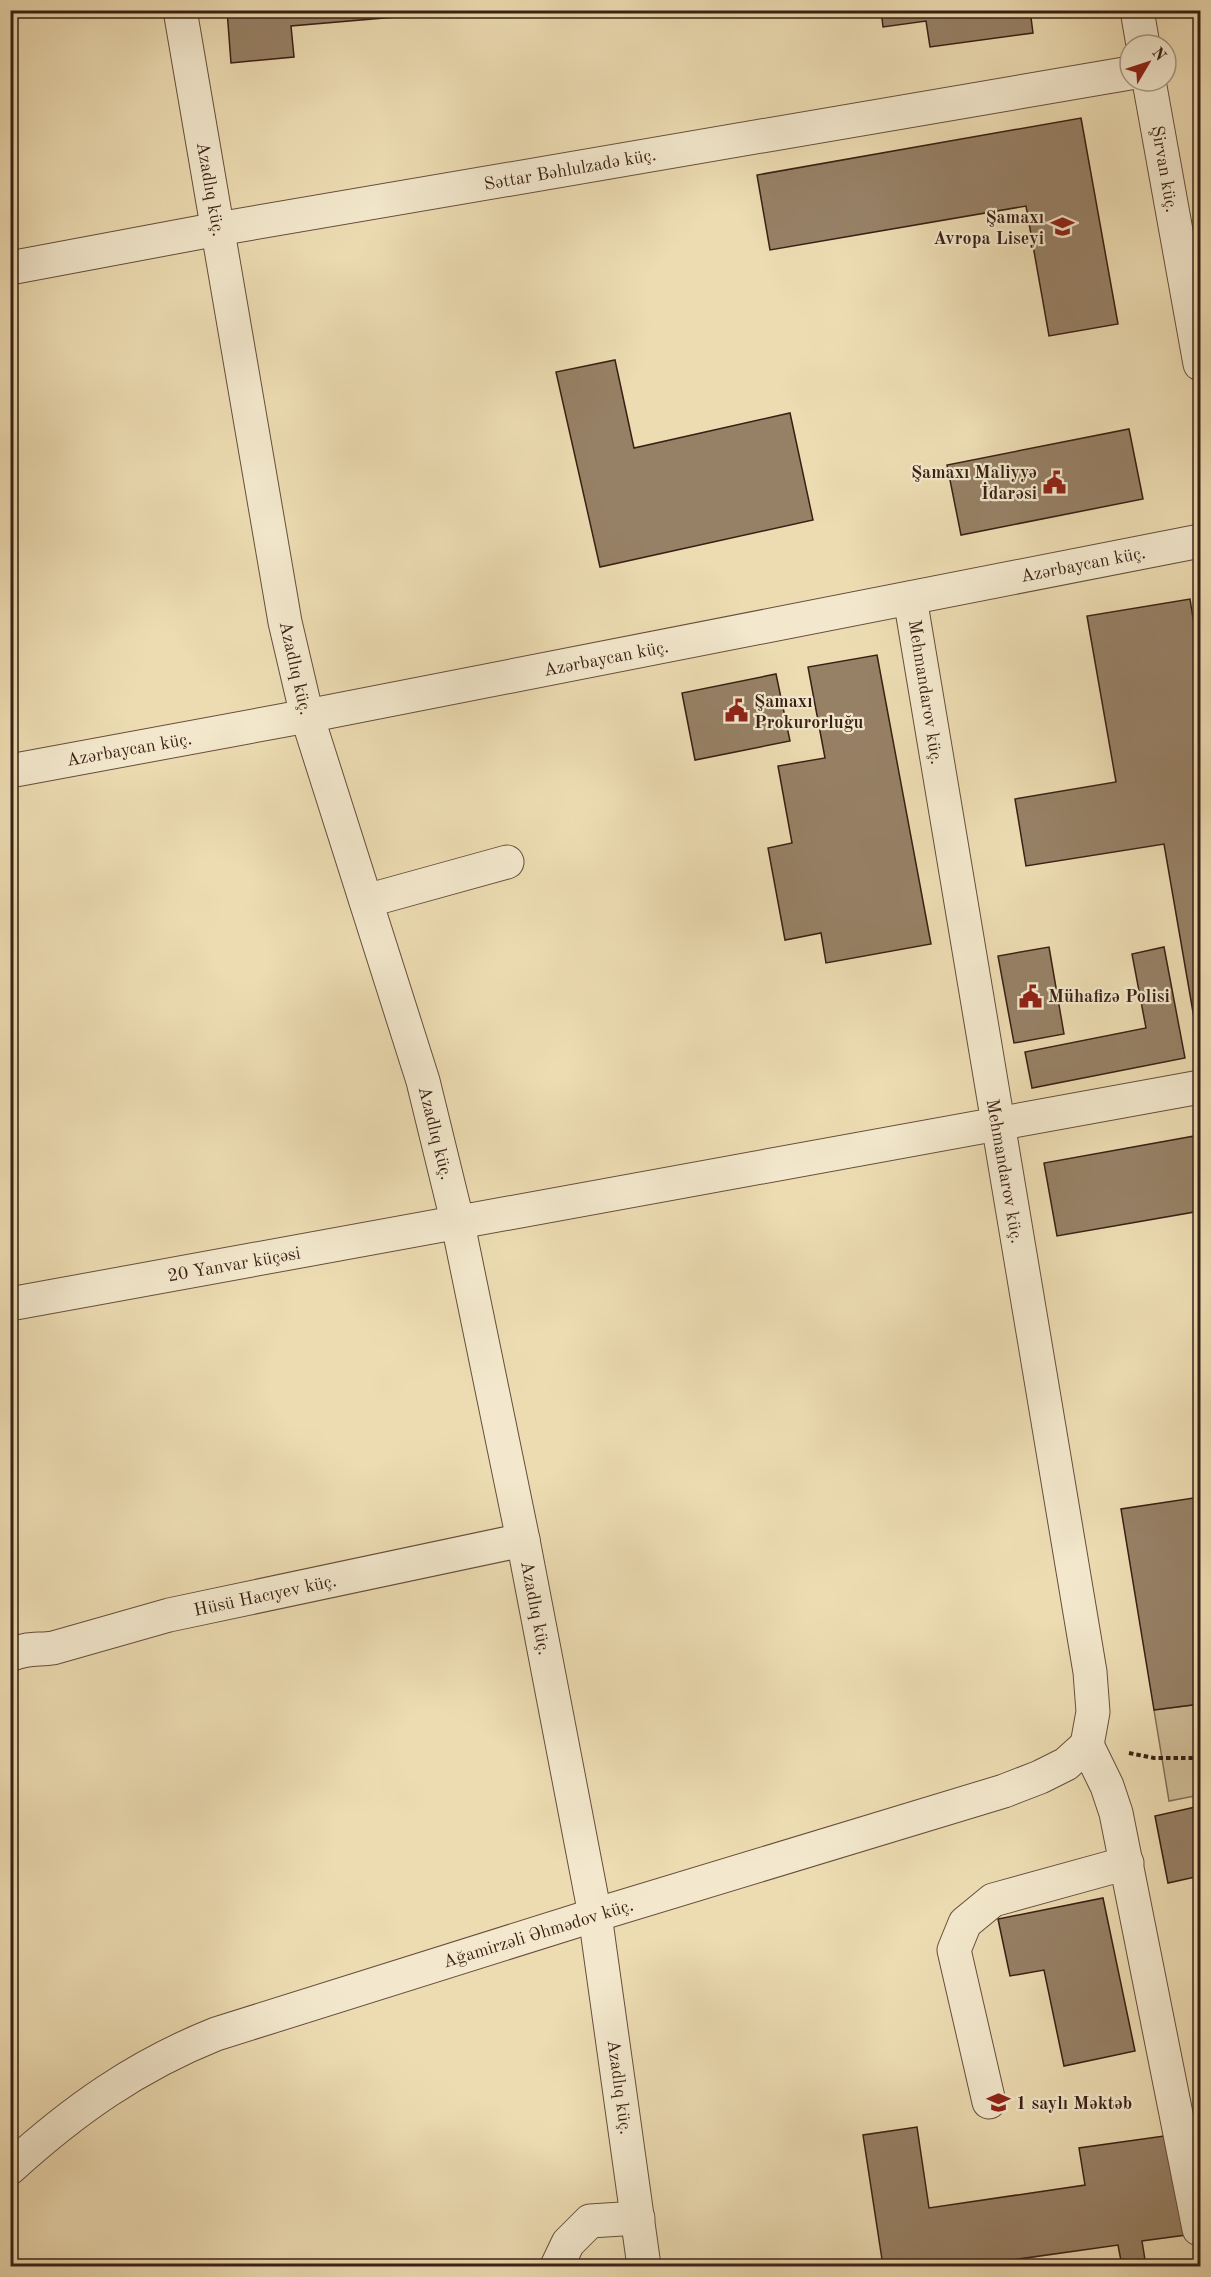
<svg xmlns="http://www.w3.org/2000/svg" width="1211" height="2277" font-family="'Old Standard TT',serif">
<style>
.green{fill:#cebc97;stroke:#846e56;stroke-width:1.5}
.building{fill:#978166;stroke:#391f14;stroke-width:1.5}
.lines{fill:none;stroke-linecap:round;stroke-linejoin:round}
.minor-casing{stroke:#664e3c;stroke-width:35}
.path{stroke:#391f14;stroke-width:4;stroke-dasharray:4.5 3;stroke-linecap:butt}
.minor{stroke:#f3e8cd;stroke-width:33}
.labels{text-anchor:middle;stroke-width:4.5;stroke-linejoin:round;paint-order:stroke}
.street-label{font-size:18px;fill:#391f14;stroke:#f3e8cd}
.poi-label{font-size:18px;font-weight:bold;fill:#391f14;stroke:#f3e8cd;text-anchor:start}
</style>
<rect width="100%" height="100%" fill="#eddcb2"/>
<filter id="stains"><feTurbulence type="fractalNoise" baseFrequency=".00333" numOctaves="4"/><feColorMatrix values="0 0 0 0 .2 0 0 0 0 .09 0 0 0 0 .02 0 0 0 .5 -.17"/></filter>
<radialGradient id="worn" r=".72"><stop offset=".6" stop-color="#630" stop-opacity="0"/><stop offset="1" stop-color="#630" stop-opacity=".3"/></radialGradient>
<path class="green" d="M 1200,1704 L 1200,1795 L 1169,1801 L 1154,1710 Z"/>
<g class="building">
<path d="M 227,10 L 419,10 L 419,15 L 291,26 L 294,57 L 231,63 Z"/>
<path d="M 881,10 L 1030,10 L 1033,33 L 930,47 L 926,21 L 883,27 Z"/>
<path d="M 1081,118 L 1118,324 L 1049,336 L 1026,206 L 770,250 L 757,175 Z"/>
<path d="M 615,360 L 634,448 L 790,413 L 813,520 L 600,567 L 556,372 Z"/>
<path d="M 1129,429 L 1143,499 L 961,535 L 947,465 Z"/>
<path d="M 1190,599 L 1200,662 L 1200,1017 L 1194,1018 L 1164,844 L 1026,866 L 1015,799 L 1116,782 L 1087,616 Z"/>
<path d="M 877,655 L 931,944 L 826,963 L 821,933 L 785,940 L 768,848 L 792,843 L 778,766 L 825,758 L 808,667 Z"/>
<path d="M 776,674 L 790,741 L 695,760 L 682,693 Z"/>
<path d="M 1049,947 L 1064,1034 L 1014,1043 L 998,956 Z"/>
<path d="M 1164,947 L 1185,1058 L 1032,1088 L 1025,1052 L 1146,1028 L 1132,954 Z"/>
<path d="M 1200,1135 L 1200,1211 L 1057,1236 L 1044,1163 Z"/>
<path d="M 1200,1497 L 1200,1704 L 1154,1710 L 1121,1509 Z"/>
<path d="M 1200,1806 L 1200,1876 L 1168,1883 L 1155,1816 Z"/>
<path d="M 1103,1898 L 1135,2051 L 1064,2066 L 1044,1970 L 1010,1976 L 998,1919 Z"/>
<path d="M 917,2127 L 929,2208 L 1085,2185 L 1079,2148 L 1171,2135 L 1186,2235 L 1142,2241 L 1146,2266 L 1122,2266 L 1118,2245 L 969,2266 L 883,2266 L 863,2135 Z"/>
</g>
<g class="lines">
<defs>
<g id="minor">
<path d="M 180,10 L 285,622 L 307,716 L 423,1081 L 458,1224 L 523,1540 L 595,1915 L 644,2266"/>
<path d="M 1137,10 L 1143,45"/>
<path d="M 1149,81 L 1200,364"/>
<path d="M 10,268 L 218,229 L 1130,73"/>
<path d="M 910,598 L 1090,1672 L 1093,1712 L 1087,1745"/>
<path d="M 10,771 L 307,716 L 1200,541"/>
<path d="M 366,901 L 507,862"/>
<path d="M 10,1304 L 1200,1087"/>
<path d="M 10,1655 C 24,1648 38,1650 53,1648 L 169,1615 L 523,1540"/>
<path d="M 1087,1745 L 1107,1786 L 1116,1813 L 1199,2229"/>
<path d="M 989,2102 L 954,1950 L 965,1923 L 993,1900 L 1127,1863"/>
<path d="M 10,2168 C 74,2110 136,2066 216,2034 L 595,1915 L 1004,1791 L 1040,1777 L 1066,1764 L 1087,1745"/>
<path d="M 557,2266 L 568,2243 L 590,2221 L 638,2218"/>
</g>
</defs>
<use href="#minor" class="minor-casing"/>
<path class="path" d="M 1129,1753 L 1154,1758 L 1200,1758"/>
<use href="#minor" class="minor"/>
</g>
<defs>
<symbol id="school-bare" viewBox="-9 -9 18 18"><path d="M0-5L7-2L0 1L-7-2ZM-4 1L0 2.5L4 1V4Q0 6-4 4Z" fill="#8f2418" stroke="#f3e8cd" stroke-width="2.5" paint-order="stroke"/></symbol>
<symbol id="civic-bare" viewBox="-9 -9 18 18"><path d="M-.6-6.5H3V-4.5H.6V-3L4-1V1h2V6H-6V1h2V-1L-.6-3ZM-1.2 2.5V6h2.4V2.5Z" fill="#8f2418" stroke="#f3e8cd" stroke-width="2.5" paint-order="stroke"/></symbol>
</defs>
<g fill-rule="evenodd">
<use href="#school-bare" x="1046" y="210" width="33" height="33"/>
<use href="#civic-bare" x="1038" y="466" width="33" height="33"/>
<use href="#civic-bare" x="720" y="694" width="33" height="33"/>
<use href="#civic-bare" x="1014" y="980" width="33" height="33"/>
<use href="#school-bare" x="982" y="2086" width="33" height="33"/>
</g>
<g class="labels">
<g class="street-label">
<text transform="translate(570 169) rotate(-10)" y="6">Səttar Bəhlulzadə küç.</text>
<text transform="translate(1165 169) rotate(80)" y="6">Şirvan küç.</text>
<text transform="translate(211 189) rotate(80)" y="6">Azadlıq küç.</text>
<text transform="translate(1083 564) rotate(-11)" y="6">Azərbaycan küç.</text>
<text transform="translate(606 658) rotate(-11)" y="6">Azərbaycan küç.</text>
<text transform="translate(296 668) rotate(77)" y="6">Azadlıq küç.</text>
<text transform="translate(926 692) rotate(81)" y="6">Mehmandarov küç.</text>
<text transform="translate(129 749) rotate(-10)" y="6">Azərbaycan küç.</text>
<text transform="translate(436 1133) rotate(76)" y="6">Azadlıq küç.</text>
<text transform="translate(1005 1171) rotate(80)" y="6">Mehmandarov küç.</text>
<text transform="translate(234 1264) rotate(-10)" y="6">20 Yanvar küçəsi</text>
<text transform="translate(265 1595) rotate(-12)" y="6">Hüsü Hacıyev küç.</text>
<text transform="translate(536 1608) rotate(79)" y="6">Azadlıq küç.</text>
<text transform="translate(538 1933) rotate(-17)" y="6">Ağamirzəli Əhmədov küç.</text>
<text transform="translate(620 2087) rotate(82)" y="6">Azadlıq küç.</text>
</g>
<g class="poi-label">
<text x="1044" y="223" text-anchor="end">Şamaxı<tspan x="1044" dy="21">Avropa Liseyi</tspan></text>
<text x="1037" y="478" text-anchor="end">Şamaxı Maliyyə<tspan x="1037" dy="21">İdarəsi</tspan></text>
<text x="754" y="707">Şamaxı<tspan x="754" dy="21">Prokurorluğu</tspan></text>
<text x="1048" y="1002">Mühafizə Polisi</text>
<text x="1016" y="2109">1 saylı Məktəb</text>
</g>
</g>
<rect width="1211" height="2277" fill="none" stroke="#eddcb2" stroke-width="36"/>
<rect x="12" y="12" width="1187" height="2253" fill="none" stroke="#391f14" stroke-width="3"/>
<rect x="18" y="18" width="1175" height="2241" fill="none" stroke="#391f14" stroke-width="1.5"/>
<g transform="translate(1148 63) rotate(51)"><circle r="28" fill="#f3e8cd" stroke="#a99883" stroke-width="1.5"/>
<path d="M0-4.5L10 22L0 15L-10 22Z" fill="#8f2418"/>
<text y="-9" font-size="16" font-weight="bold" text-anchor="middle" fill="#391f14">N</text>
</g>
<rect width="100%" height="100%" filter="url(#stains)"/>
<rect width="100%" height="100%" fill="url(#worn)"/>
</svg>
